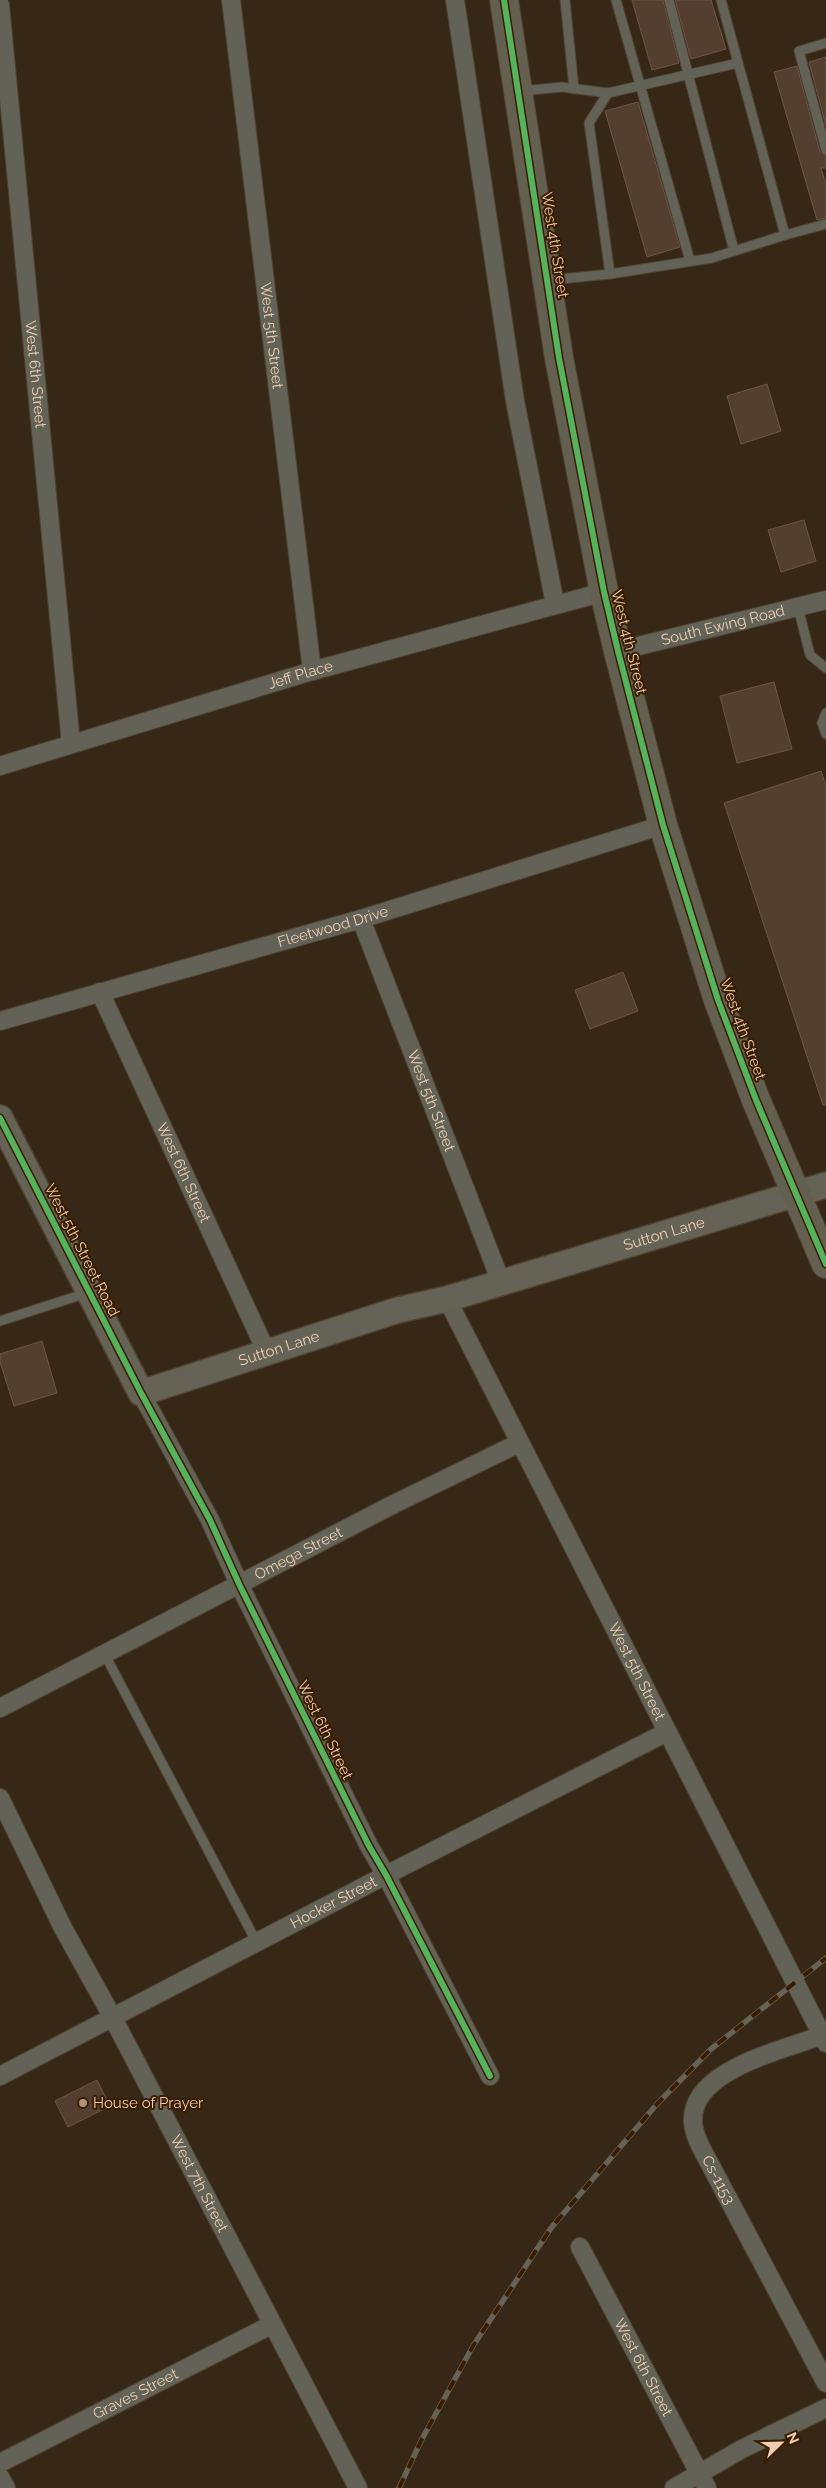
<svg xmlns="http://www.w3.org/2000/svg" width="826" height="2488" font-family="Raleway,sans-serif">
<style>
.building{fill:#543e2f;stroke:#6b5548}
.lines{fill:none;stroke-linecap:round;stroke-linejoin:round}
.lane-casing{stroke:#524231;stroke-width:11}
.street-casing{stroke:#524231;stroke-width:20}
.secondary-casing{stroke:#524231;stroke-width:28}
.primary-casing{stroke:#524231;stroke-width:30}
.lane{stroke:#626257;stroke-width:9}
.street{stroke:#626257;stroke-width:18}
.secondary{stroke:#656355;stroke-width:25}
.primary{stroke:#646051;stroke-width:28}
.rail-casing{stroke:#676256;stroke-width:5.5}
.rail{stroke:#3a1d00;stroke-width:4;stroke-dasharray:11;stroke-linecap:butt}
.cycleway-casing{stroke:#3a1d00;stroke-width:9}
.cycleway{stroke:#56b35d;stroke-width:6}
.poi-dot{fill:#ae937b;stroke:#3a1d00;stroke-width:2}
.labels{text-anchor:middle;stroke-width:4;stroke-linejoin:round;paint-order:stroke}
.street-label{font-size:15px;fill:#eecdb2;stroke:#3a1d00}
.poi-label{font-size:15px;fill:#eecdb2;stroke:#3a1d00;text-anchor:start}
</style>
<rect width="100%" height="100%" fill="#372716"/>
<g class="building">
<path d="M 632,0 L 663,0 L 679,63 L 652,70 Z"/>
<path d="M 675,0 L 711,0 L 726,49 L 691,59 Z"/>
<path d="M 826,57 L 826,126 L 809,62 Z"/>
<path d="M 797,66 L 820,152 L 826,156 L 826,168 L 821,168 L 826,185 L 826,218 L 817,220 L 774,72 Z"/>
<path d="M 638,102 L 680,247 L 647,257 L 605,111 Z"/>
<path d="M 767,384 L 781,431 L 741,444 L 727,396 Z"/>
<path d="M 804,520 L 816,561 L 781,572 L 768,530 Z"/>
<path d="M 774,682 L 792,749 L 737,763 L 720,696 Z"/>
<path d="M 821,771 L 826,786 L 826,1105 L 823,1105 L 724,803 Z"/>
<path d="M 623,972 L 638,1011 L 590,1029 L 575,990 Z"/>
<path d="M 42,1341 L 57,1393 L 14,1406 L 0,1362 L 0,1354 Z"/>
<path d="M 97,2080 L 110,2106 L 68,2127 L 55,2101 Z"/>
</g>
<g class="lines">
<defs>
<g id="lane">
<path d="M 565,0 L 574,89"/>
<path d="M 616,0 L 690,261"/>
<path d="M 669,0 L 734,251"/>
<path d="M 721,0 L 785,235 L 826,224"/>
<path d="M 826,43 L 799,51 L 826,150"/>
<path d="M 520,91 L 562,87 L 608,93 L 738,63"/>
<path d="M 608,93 L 589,123 L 610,274"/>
<path d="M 550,280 L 610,274 L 712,258 L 785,235"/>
<path d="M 798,607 L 810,655 L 826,668"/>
<path d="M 826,713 L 822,723 L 826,734"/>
<path d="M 0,1321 L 87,1293"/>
<path d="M 105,1655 L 257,1943"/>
</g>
<g id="street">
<path id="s1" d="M 231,0 L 312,671"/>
<path d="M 455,0 L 515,401 L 555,604"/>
<path id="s2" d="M 0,5 L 71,744"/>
<path id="s3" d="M 618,651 L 826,600"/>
<path id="s4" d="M 0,766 L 312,671 L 604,592"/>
<path id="s5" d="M 361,919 L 501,1282"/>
<path id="s6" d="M 100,992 L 267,1353"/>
<path id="s7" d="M 0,1021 L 361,919 L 663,825"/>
<path id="s8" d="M 447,1299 L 826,2043"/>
<path d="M 141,1393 L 210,1520 L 240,1586 L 369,1846 L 386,1875 L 490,2076"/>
<path id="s9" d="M 0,1708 L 394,1504 L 519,1443"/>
<path id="s10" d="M 0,1798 L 63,1928 L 113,2018 L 358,2488"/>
<path id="s11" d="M 822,2035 C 786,2050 690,2069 693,2122 C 694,2138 705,2154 712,2168 L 826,2383"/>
<path id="s12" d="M 0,2076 L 386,1875 L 667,1732"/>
<path id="s13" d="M 580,2247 L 707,2488"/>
<path id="s14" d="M 0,2463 L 271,2325"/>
<path d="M 0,2477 L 6,2488"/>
<path d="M 674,2488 L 742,2449 L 826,2408"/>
</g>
<g id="secondary">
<path id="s15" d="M 0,1118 L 141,1393 L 398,1310 L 447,1299 L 826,1185"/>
</g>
<path id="primary" d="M 504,0 L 559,358 L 604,592 L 618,651 L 663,825 L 718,1000 L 756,1100 L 826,1264"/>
</defs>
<use href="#lane" class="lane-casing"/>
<use href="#street" class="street-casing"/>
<use href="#secondary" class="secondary-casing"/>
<use href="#primary" class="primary-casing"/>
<use href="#lane" class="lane"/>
<use href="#street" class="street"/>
<use href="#secondary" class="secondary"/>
<use href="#primary" class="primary"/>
<defs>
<path id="rail" d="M 399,2488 L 422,2439 L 473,2346 L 551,2228 L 657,2104 L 711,2049 L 826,1958"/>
</defs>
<use href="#rail" class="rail-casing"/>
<use href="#rail" class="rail"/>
<defs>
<g id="cycleway">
<path d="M 504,0 L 559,358 L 604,592 L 618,651 L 663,825 L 718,1000 L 756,1100 L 826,1264"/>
<path d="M 0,1118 L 141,1393 L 210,1520 L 240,1586 L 369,1846 L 386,1875 L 490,2076"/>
</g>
</defs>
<use href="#cycleway" class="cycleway-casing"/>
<use href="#cycleway" class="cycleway"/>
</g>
<circle class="poi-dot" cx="83" cy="2103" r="5"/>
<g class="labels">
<g class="street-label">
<text transform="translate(555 245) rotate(81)" y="5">West 4th Street</text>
<text dy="5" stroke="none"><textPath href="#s1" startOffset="338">West 5th Street</textPath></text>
<text dy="5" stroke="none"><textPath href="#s2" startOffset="371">West 6th Street</textPath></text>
<text dy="5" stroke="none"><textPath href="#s3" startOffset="108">South Ewing Road</textPath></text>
<text transform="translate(629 642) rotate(76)" y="5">West 4th Street</text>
<text dy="5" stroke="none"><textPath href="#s4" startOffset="314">Jeff Place</textPath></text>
<text dy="5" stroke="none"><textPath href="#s7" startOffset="346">Fleetwood Drive</textPath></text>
<text transform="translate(743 1029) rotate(70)" y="5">West 4th Street</text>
<text dy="5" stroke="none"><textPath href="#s5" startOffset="195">West 5th Street</textPath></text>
<text dy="5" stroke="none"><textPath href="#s6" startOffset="199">West 6th Street</textPath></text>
<text dy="5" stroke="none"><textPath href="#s15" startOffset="856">Sutton Lane</textPath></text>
<text transform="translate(82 1250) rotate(63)" y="5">West 5th Street Road</text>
<text dy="5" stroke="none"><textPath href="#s15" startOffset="454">Sutton Lane</textPath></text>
<text dy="5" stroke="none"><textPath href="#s9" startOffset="336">Omega Street</textPath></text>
<text dy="5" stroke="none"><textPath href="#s8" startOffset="418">West 5th Street</textPath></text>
<text transform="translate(325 1730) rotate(64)" y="5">West 6th Street</text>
<text dy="5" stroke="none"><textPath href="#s12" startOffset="376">Hocker Street</textPath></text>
<text dy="5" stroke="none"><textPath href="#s11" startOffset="229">Cs-1153</textPath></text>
<text dy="5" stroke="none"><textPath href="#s10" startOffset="434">West 7th Street</textPath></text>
<text dy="5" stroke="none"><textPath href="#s13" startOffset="136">West 6th Street</textPath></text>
<text dy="5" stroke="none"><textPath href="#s14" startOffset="152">Graves Street</textPath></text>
</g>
<g class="poi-label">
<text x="93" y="2108">House of Prayer</text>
</g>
</g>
<g transform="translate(781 2443) rotate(67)" stroke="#3a1d00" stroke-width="4" paint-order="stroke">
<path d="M0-4L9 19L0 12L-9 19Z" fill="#eecdb2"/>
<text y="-8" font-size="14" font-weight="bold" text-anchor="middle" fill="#eecdb2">N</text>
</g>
</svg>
